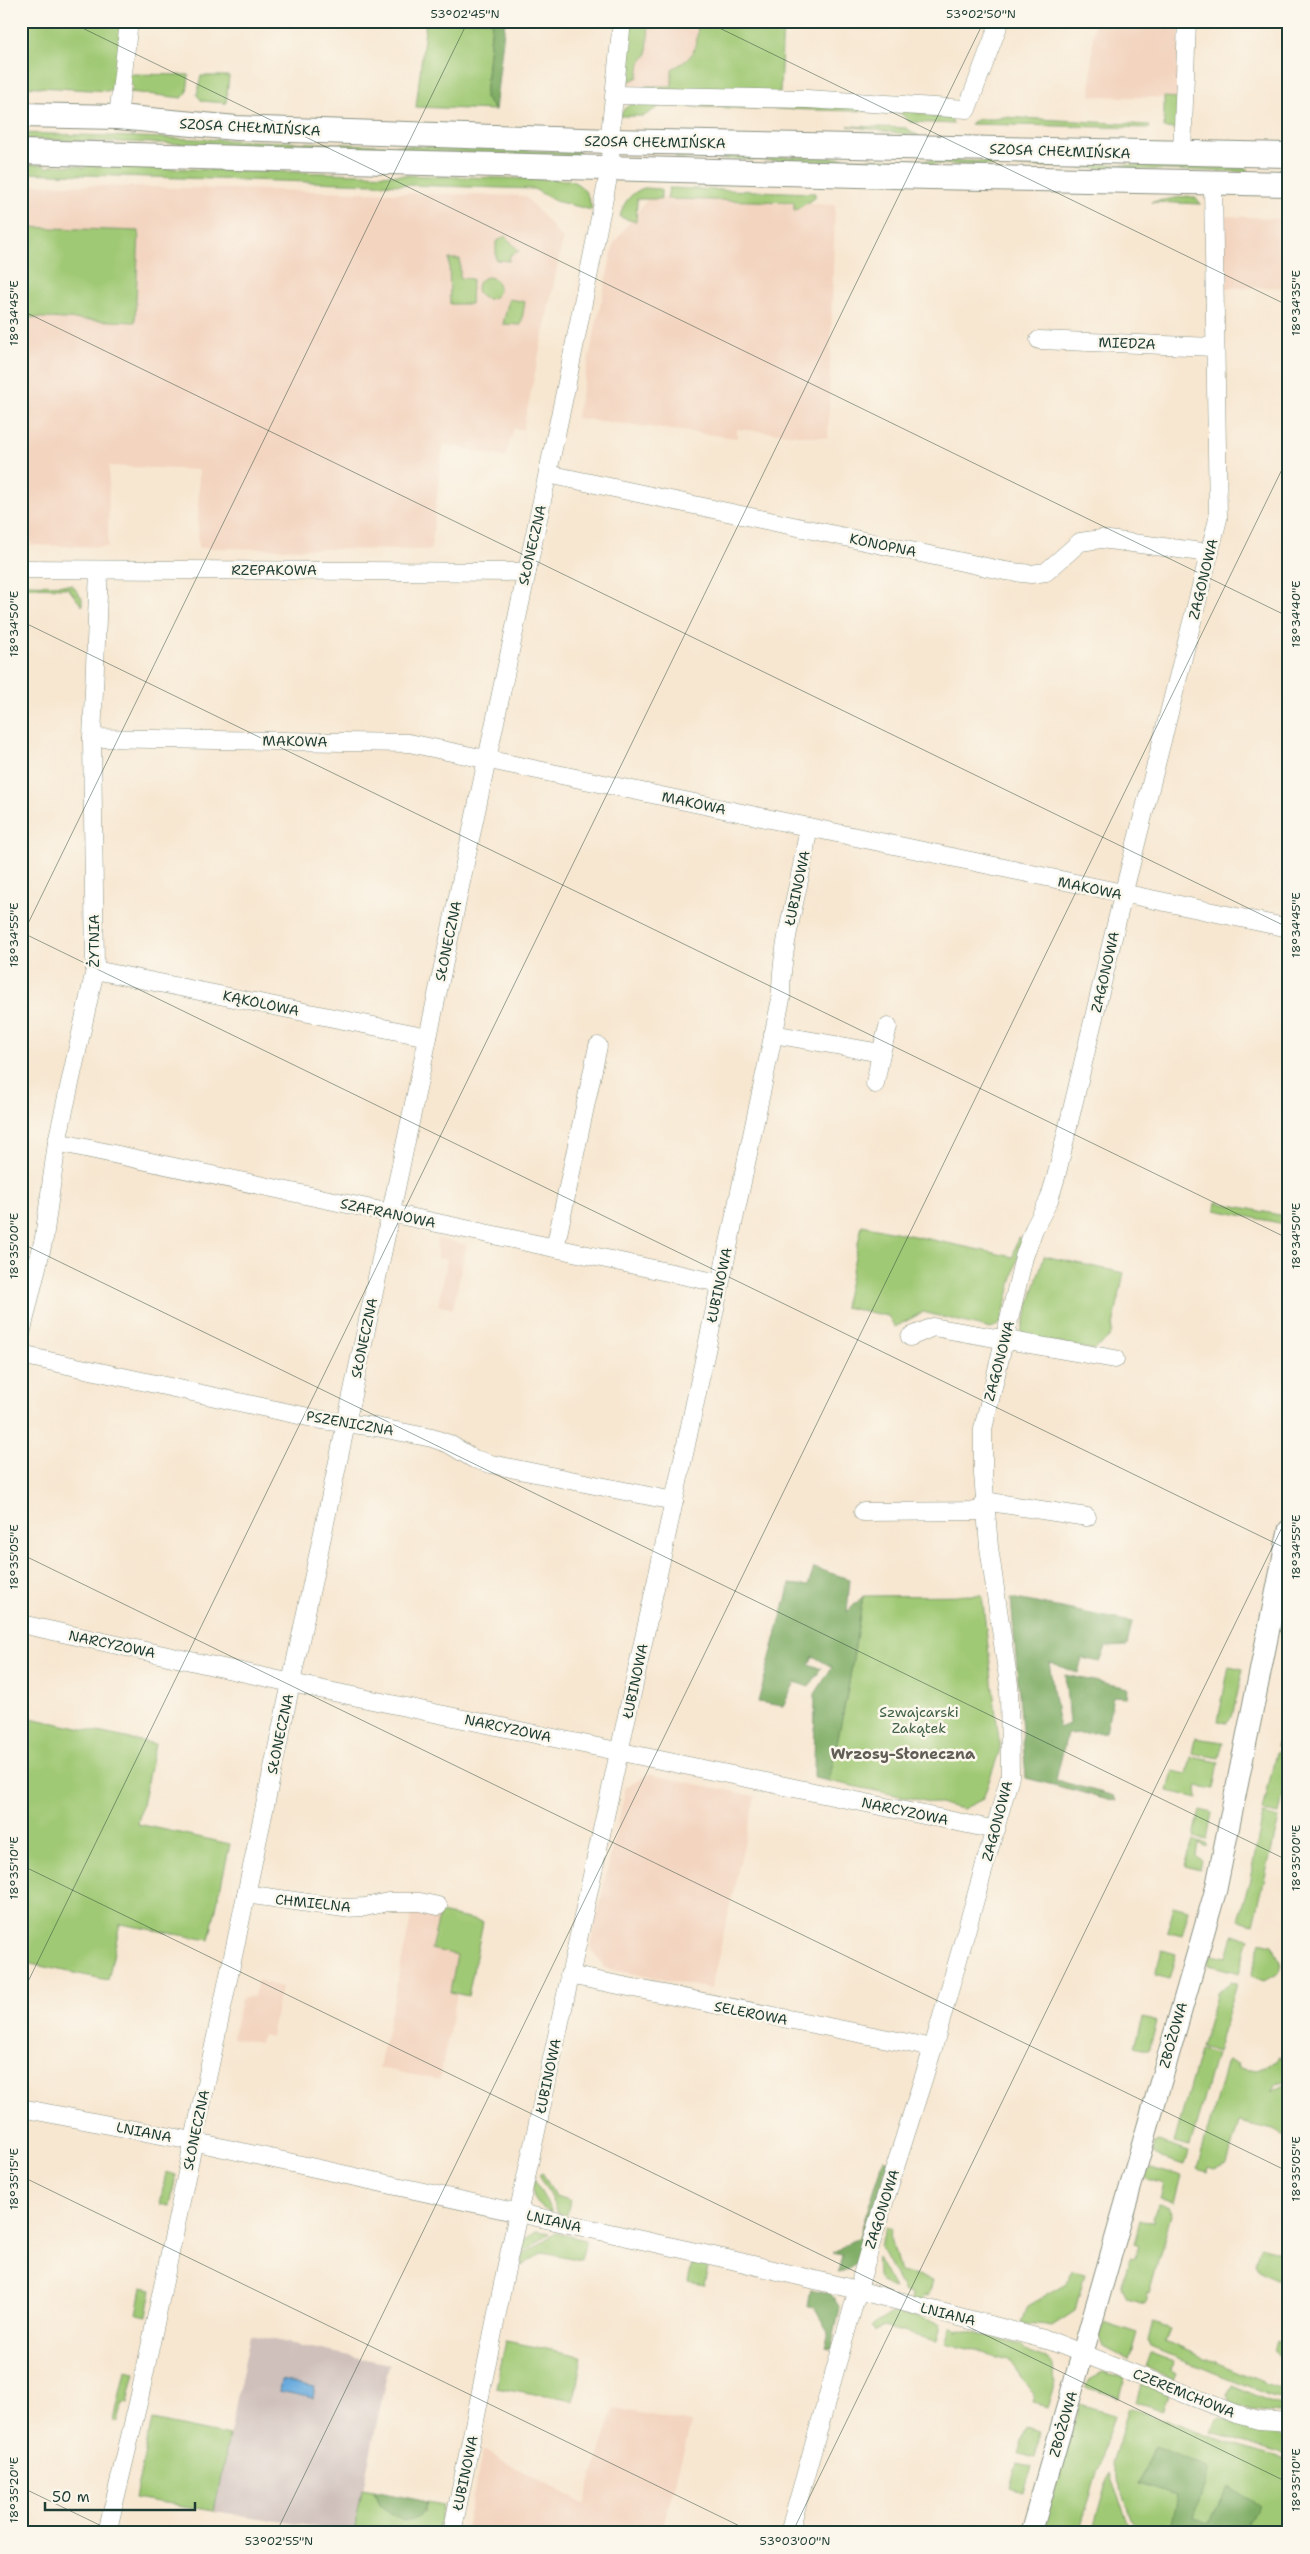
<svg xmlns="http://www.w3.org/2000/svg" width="1310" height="2554" font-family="'Shantell Sans',sans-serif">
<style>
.built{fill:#f3d4bf}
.industrial{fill:#cfc0bb}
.green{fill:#a0c975;stroke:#608354}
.forest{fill:#80ad66;stroke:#50754d}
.water{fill:#69aadd;stroke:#447488}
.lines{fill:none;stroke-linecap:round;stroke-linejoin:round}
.minor-casing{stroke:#8b9282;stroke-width:19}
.tertiary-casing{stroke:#8b9282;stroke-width:23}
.secondary-casing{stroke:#8b9282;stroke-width:26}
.minor{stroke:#fff;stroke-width:18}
.tertiary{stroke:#fff;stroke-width:21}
.secondary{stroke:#fff;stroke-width:24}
.ticks{fill:none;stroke:#1f3d34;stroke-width:1;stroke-opacity:0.45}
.labels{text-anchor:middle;stroke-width:5;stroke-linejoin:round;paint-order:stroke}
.street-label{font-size:14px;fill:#1f3d34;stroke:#fbf7ec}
.park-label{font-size:14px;fill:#3f6044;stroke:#fbf7ec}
.neighbourhood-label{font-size:15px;font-weight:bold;fill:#625d56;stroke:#fbf7ec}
.neatline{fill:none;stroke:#1f3d34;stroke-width:2}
.ticks-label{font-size:12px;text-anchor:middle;fill:#1f3d34}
</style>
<rect width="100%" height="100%" fill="#fbf7ec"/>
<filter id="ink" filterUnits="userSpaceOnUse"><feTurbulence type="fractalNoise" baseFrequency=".02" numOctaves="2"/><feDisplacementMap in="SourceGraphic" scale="10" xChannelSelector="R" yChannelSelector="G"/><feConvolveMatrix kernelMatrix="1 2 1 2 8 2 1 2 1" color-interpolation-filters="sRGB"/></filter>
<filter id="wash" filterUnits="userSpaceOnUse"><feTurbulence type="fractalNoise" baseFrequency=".0096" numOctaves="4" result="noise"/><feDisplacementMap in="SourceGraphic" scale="20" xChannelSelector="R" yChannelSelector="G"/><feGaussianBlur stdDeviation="1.12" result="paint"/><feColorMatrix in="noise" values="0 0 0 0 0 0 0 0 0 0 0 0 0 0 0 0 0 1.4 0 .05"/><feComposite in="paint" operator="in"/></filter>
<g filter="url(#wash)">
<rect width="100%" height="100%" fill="#f7e7d1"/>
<g class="built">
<path d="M 628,21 L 716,21 L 715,88 L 622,85 Z"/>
<path d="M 1094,21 L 1180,21 L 1179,98 L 1090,96 Z"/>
<path d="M 21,184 L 525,196 L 563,239 L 523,430 L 514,428 L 505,458 L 443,444 L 431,550 L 198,548 L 199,470 L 109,466 L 108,547 L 31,545 L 21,475 Z"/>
<path d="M 649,197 L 835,205 L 828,438 L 737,429 L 737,438 L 576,418 L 614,243 Z"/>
<path d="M 1225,216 L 1289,219 L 1289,287 L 1225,288 Z"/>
<path d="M 437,1238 L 466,1245 L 453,1309 L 438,1305 L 447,1260 L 437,1258 Z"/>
<path d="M 648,1774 L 755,1796 L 711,1989 L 604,1968 L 590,1946 L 626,1787 Z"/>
<path d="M 413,1908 L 483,1922 L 468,1996 L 457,1994 L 439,2080 L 379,2068 Z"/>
<path d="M 258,1980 L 281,1987 L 271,2037 L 263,2035 L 259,2043 L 233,2038 L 241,1999 L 254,1996 Z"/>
<path d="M 614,2408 L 691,2423 L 661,2533 L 465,2533 L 483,2450 L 584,2504 Z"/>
</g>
<path class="industrial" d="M 250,2335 L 389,2364 L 354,2533 L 214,2511 Z"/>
<g class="green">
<path d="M 21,21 L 124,21 L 113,88 L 108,91 L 21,86 Z"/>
<path d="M 426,21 L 492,21 L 485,97 L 495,110 L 416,107 Z"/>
<path d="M 628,21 L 649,21 L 647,55 L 640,63 L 638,77 L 622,85 Z"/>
<path d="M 698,21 L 783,21 L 780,93 L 643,89 L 646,86 L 672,86 L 672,69 C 697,56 697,47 698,21 Z"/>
<path d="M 130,74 L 189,75 L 187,93 L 182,98 L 130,92 L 133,88 L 127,76 Z"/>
<path d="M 201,76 L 229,76 L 226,103 L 202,101 L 197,95 Z"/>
<path d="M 1164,97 L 1179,98 L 1178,129 L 1164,128 Z"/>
<path d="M 631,104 L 899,107 L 933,117 L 950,118 L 954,124 L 910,122 L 899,112 L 660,106 L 644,116 L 620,116 L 624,109 Z"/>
<path d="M 1003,117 L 1149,125 L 1150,128 L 970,124 C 978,115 993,122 1003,117 Z"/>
<path d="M 848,126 L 906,128 L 919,136 Z"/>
<path d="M 21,133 L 579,152 L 581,154 L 578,156 L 21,139 Z"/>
<path d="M 676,154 L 1248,168 L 1248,172 L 676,158 Z"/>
<path d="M 21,164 L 44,165 L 48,168 L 52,165 L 80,166 L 83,168 L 88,166 L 569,180 C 584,185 589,195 592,210 L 555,201 L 534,189 L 21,173 Z"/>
<path d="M 644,188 L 661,189 L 661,199 L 637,199 L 636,222 L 620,217 C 623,203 630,193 644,188 Z"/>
<path d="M 669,188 L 815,193 L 815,198 L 794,211 L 794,202 L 667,199 Z"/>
<path d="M 1188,196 L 1196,198 L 1201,204 L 1151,202 Z"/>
<path d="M 21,227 L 139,231 L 135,322 L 21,317 Z"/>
<path d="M 505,236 L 519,251 L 510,255 L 509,261 L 496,260 L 496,242 Z"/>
<path d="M 449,259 L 460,259 L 460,278 L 472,279 L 471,304 L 450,304 Z"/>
<circle cx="488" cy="288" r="11"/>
<path d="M 509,299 L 525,302 L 521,325 L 503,324 Z"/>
<path d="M 21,584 L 72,585 L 82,598 L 82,606 L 68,588 L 21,587 Z"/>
<path d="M 1216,1202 L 1289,1217 L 1289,1225 L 1215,1210 Z"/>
<path d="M 862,1225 L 1013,1257 L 1018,1237 L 1023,1239 L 1001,1323 L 991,1329 L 923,1312 L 895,1327 L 888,1316 L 844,1307 Z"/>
<path d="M 1044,1256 L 1124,1273 L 1111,1335 L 1094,1350 L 1020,1335 Z"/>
<path d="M 982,1595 L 1000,1749 L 983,1799 L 963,1809 L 829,1781 L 848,1689 L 863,1596 Z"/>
<path d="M 1229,1666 L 1243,1669 L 1232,1717 L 1227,1722 L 1218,1721 Z"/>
<path d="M 1286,1696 L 1289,1696 L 1289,1749 L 1277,1747 Z"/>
<path d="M 21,1716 L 155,1744 L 138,1824 L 230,1844 L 209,1940 L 120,1924 L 108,1980 L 21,1962 Z"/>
<path d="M 1195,1738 L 1223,1742 L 1219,1758 L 1192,1753 Z"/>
<path d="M 1276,1752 L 1289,1755 L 1289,1766 L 1279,1814 L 1263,1811 Z"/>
<path d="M 1191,1757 L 1219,1762 L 1214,1789 L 1197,1786 L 1198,1798 L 1168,1791 L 1173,1771 L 1187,1774 Z"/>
<path d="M 1200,1810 L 1212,1813 L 1207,1839 L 1194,1837 Z"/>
<path d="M 1263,1814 L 1279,1818 L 1254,1924 L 1238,1920 L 1250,1879 Z"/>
<path d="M 1193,1840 L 1206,1843 L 1206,1847 L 1198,1843 L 1196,1856 L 1202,1860 L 1200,1870 L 1185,1866 Z"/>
<path d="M 1174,1906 L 1189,1910 L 1182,1936 L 1167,1932 Z"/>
<path d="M 440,1913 L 483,1922 L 468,1996 L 450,1992 L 457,1955 L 431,1949 Z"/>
<path d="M 1233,1935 L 1249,1938 L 1239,1973 L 1209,1965 L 1208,1956 L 1212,1954 L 1227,1957 Z"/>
<path d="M 1261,1941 L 1273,1944 L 1280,1962 L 1278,1973 L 1264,1981 L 1251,1976 Z"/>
<path d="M 1162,1950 L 1176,1954 L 1169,1979 L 1155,1975 Z"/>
<path d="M 1231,1982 L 1237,1984 L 1217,2052 L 1201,2047 L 1217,1992 Z"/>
<path d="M 1143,2018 L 1157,2022 L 1149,2050 L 1135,2046 Z"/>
<path d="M 1200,2050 L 1216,2054 L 1190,2147 L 1174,2143 Z"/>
<path d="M 1278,2057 L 1289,2060 L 1289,2081 L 1277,2084 L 1271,2092 L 1289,2083 L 1289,2138 L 1272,2130 L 1239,2122 L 1227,2164 L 1214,2169 L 1208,2167 L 1207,2172 L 1197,2169 L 1227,2061 L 1238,2064 L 1237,2067 L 1257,2070 L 1277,2061 Z"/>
<path d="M 1158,2142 L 1189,2152 L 1185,2165 L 1155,2156 L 1152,2152 L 1154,2144 Z"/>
<path d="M 1151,2168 L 1182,2177 L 1175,2201 L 1160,2198 L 1164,2185 L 1148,2180 L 1145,2176 L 1147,2170 Z"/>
<path d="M 166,2172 L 176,2175 L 170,2206 L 160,2204 Z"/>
<path d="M 542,2172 L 555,2196 L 570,2200 L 567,2215 L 558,2213 L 539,2174 Z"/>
<path d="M 534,2179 L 552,2212 C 536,2208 529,2194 534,2179 Z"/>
<path d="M 1159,2204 L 1171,2207 L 1170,2210 L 1172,2211 L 1149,2293 L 1147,2292 L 1145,2304 L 1126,2299 L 1121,2287 L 1130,2257 L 1135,2258 L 1138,2246 L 1134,2244 L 1140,2221 L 1154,2222 L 1152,2218 Z"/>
<path d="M 886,2227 L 892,2230 L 890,2235 L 900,2272 L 933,2280 L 928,2297 L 924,2296 L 922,2304 L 911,2301 L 912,2294 L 904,2292 L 880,2247 Z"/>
<path d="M 537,2231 L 550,2233 L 521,2254 L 517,2251 L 522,2241 Z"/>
<path d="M 556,2233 L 586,2240 L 581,2260 L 543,2252 L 522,2266 L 523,2255 Z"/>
<path d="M 1260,2246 L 1289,2255 L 1289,2286 L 1258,2271 L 1255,2264 Z"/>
<path d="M 877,2258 L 894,2289 C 878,2285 875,2273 877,2258 Z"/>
<path d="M 692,2263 L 708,2267 L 704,2285 L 688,2282 Z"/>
<path d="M 1071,2271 L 1085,2274 L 1075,2311 L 1052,2326 C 1041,2323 1032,2325 1021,2322 L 1027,2306 L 1067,2283 Z"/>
<path d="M 142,2287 L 152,2289 L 147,2316 L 137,2314 Z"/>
<path d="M 893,2313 L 900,2313 L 941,2323 L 937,2341 L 883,2327 L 875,2331 L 871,2327 Z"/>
<path d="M 1103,2322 L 1137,2333 L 1129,2360 L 1104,2347 L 1100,2337 Z"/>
<path d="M 1153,2323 L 1170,2329 L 1165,2341 L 1289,2393 L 1289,2403 L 1151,2347 L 1148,2340 Z"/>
<path d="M 950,2327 L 955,2328 L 957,2332 L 958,2329 L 1021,2345 L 1029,2353 L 1048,2360 L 1053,2366 L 1055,2381 L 1047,2407 L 1033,2403 L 1035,2397 L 1009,2360 L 945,2343 Z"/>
<path d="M 506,2341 L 582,2356 L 574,2401 L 496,2387 Z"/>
<path d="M 1277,2341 L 1289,2347 L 1289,2353 L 1287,2352 L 1283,2360 L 1274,2352 Z"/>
<path d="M 1151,2353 L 1173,2361 L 1171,2370 L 1176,2373 L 1173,2380 L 1146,2367 Z"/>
<path d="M 125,2370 L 135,2372 L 128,2403 L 123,2402 L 118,2422 L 114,2421 Z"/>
<path d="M 1103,2372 L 1124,2378 L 1119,2397 L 1085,2387 L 1091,2378 Z"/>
<path d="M 1141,2385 L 1169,2395 L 1163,2410 L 1136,2402 Z"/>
<path d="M 1231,2385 L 1289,2409 L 1289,2413 L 1251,2409 L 1230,2402 L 1227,2395 Z"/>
<path d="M 1079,2405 L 1114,2415 L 1079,2533 L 1042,2533 Z"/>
<path d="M 1129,2407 L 1211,2437 L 1289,2461 L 1289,2533 L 1137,2533 L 1112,2464 Z"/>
<path d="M 1221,2418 L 1253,2429 L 1289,2432 L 1289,2456 L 1211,2432 L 1217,2420 Z"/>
<path d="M 152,2420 L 229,2436 L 214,2511 L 135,2498 Z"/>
<path d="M 1027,2428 L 1041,2432 L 1034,2457 L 1019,2454 Z"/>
<path d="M 1017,2463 L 1031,2466 L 1023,2491 L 1010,2487 Z"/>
<path d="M 1109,2473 L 1132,2533 L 1092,2533 Z"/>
<path d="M 362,2489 L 374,2491 L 379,2505 L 425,2512 L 428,2502 L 443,2505 L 437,2533 L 354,2533 Z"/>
</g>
<g class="forest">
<path d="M 492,21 L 505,21 L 495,110 L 485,97 Z"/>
<path d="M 814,1568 L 850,1579 L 847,1612 L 863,1596 L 848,1689 L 829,1781 L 814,1778 L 815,1694 L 832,1667 L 813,1656 L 809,1664 L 821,1669 L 809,1687 L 795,1682 L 783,1706 L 758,1702 L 790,1584 L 808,1586 Z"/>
<path d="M 1011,1598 L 1132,1622 L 1127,1646 L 1106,1647 L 1100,1662 L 1082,1658 L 1078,1673 L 1049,1662 L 1059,1728 L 1069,1724 L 1065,1675 L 1128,1688 L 1127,1697 L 1113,1696 L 1106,1732 L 1067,1734 L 1056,1780 L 1114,1796 L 1116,1801 L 1026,1778 Z"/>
<path d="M 884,2159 L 889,2161 L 859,2256 C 854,2265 849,2272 838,2273 L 842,2255 L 833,2253 L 859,2237 Z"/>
<path d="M 811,2289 L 831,2294 L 840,2308 L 831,2349 L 825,2347 L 829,2333 L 815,2308 L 808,2307 Z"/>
<path d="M 1154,2446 L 1210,2468 L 1194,2518 L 1210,2523 L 1228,2486 L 1260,2506 L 1246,2522 L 1276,2533 L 1193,2533 L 1171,2523 L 1177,2496 L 1139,2484 Z"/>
<path d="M 374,2491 L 428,2502 C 424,2516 416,2518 403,2521 L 379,2505 Z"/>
</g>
<path class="water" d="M 281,2380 L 315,2387 L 313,2398 L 279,2391 Z"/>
</g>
<g filter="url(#ink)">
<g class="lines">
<defs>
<g id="minor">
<path d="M 615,95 L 807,99 L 967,109 L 1000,21"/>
<path d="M 118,117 L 129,21"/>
<path d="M 1182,154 L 1187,21"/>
<path d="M 1039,340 L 1214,347"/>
<path d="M 548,474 L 1005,571 L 1031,574 L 1046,572 L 1080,542 L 1101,539 L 1210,553"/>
<path d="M 21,569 L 527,572"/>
<path d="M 92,738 L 409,743 L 1289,928"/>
<path d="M 95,970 L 428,1037"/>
<path d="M 773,1034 L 881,1053 L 888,1027"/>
<path d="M 875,1084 L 881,1053"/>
<path d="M 57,1142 L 719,1283"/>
<path d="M 555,1248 L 598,1046"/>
<path d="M 21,1334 L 44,1238 L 57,1142 L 95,970 L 92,738 L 99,570"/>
<path d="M 910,1337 L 933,1327 L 1115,1359"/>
<path d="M 21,1355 L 322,1420 L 376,1427 L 432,1438 L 449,1444 L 474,1459 L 491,1464 L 674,1501"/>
<path d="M 984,1501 L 1087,1517"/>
<path d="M 863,1512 L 986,1511"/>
<path d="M 21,1624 L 324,1690 L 996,1830"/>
<path d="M 246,1894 L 344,1908 L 365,1907 L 388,1902 L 420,1902 L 438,1906"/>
<path d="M 569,1975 L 933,2048"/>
<path d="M 21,2108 L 192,2141 L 732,2260 L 857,2290 L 1051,2341 L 1236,2414 L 1259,2420 L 1289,2422"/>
<path d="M 107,2533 L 139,2399 L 565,392 L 610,168 L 611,125 L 622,21"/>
<path d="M 452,2533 L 507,2264 L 674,1501 L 781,999 C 780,940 802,885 808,828"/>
<path d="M 789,2533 L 872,2240 L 933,2048 L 1010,1776 L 1009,1685 L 989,1547 L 983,1474 L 983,1429 L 1024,1257 L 1034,1229 L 1049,1200 L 1056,1177 L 1123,895 L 1218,519 L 1213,184"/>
</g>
<path id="tertiary" d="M 1031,2533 L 1216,1889 L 1289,1530"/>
<g id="secondary">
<path d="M 21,115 L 118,117 L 236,128 L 610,141 L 1289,155"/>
<path d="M 21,152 L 931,177 L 1289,184"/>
</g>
</defs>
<use href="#minor" class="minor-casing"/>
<use href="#tertiary" class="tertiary-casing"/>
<use href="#secondary" class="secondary-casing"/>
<use href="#minor" class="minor"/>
<use href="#tertiary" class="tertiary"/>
<use href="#secondary" class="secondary"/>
</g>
</g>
<path class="ticks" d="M 68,21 L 1289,617M 705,21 L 1289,306M 21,310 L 1289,928M 21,621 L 1289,1239M 21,932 L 1289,1550M 21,938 L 468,21M 21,1243 L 1289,1861M 21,1554 L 1289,2172M 21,1865 L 1289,2483M 21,1996 L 984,21M 21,2176 L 754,2533M 21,2487 L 116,2533M 276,2533 L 1289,455M 792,2533 L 1289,1513"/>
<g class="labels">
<g class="street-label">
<text transform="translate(250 127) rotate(3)" y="5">SZOSA CHEŁMIŃSKA</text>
<text transform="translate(655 142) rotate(1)" y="5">SZOSA CHEŁMIŃSKA</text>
<text transform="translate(1060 151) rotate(2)" y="5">SZOSA CHEŁMIŃSKA</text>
<text transform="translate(1127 343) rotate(2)" y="5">MIEDZA</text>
<text transform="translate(532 545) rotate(-77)" y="5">SŁONECZNA</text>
<text transform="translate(883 545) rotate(12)" y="5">KONOPNA</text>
<text x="274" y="575">RZEPAKOWA</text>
<text transform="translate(1203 579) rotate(-76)" y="5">ZAGONOWA</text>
<text transform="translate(295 741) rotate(1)" y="5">MAKOWA</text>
<text transform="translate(694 803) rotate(12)" y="5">MAKOWA</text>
<text transform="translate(797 888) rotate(-78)" y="5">ŁUBINOWA</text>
<text transform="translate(1090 888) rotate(12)" y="5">MAKOWA</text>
<text transform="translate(94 941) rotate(-90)" y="5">ŻYTNIA</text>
<text transform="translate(448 941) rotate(-78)" y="5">SŁONECZNA</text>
<text transform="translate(1105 972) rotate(-77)" y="5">ZAGONOWA</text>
<text transform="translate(261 1003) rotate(12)" y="5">KĄKOLOWA</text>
<text transform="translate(388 1213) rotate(12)" y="5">SZAFRANOWA</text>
<text transform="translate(719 1285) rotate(-78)" y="5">ŁUBINOWA</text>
<text transform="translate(364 1338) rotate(-78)" y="5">SŁONECZNA</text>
<text transform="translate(999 1361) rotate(-75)" y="5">ZAGONOWA</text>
<text transform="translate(350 1423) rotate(10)" y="5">PSZENICZNA</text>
<text transform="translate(112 1644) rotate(12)" y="5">NARCYZOWA</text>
<text transform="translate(635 1681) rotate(-78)" y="5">ŁUBINOWA</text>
<text transform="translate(508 1728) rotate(12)" y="5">NARCYZOWA</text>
<text transform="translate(280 1734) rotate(-78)" y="5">SŁONECZNA</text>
<text transform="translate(905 1811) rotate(12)" y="5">NARCYZOWA</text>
<text transform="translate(997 1821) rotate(-75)" y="5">ZAGONOWA</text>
<text transform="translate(313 1903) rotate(6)" y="5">CHMIELNA</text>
<text transform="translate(751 2013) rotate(11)" y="5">SELEROWA</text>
<text transform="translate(1173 2035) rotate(-74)" y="5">ZBOŻOWA</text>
<text transform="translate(548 2076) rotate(-78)" y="5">ŁUBINOWA</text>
<text transform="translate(196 2130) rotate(-78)" y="5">SŁONECZNA</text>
<text transform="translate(144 2132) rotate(11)" y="5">LNIANA</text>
<text transform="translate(882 2209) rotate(-72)" y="5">ZAGONOWA</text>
<text transform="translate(554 2221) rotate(13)" y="5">LNIANA</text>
<text transform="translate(948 2314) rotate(14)" y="5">LNIANA</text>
<text transform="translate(1184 2393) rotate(22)" y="5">CZEREMCHOWA</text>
<text transform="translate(1063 2424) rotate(-74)" y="5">ZBOŻOWA</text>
<text transform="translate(465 2473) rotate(-78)" y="5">ŁUBINOWA</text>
</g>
<g class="park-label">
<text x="919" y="1717">Szwajcarski<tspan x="919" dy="16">Zakątek</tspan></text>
</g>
<g class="neighbourhood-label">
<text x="903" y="1759">Wrzosy-Słoneczna</text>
</g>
</g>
<rect width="1310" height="2554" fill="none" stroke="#fbf7ec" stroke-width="55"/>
<path d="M45 2502v8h150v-8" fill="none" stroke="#1f3d34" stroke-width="2.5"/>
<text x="52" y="2502" font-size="15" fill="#1f3d34" stroke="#fbf7ec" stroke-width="4" paint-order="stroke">50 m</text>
<rect x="28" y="28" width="1254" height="2498" class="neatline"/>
<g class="ticks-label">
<text x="465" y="18">53°02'45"N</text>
<text x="981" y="18">53°02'50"N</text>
<text transform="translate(1296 303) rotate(-90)" y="4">18°34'35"E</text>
<text transform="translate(14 313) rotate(-90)" y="4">18°34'45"E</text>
<text transform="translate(1296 614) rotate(-90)" y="4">18°34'40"E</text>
<text transform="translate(14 624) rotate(-90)" y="4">18°34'50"E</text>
<text transform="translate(1296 925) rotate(-90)" y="4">18°34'45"E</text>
<text transform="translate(14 935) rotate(-90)" y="4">18°34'55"E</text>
<text transform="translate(1296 1236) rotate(-90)" y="4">18°34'50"E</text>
<text transform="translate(14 1246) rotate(-90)" y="4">18°35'00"E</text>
<text transform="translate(1296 1547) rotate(-90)" y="4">18°34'55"E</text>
<text transform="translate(14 1557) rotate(-90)" y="4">18°35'05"E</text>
<text transform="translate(1296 1858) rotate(-90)" y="4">18°35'00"E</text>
<text transform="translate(14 1868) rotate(-90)" y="4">18°35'10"E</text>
<text transform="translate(1296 2169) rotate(-90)" y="4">18°35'05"E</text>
<text transform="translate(14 2179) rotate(-90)" y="4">18°35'15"E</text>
<text transform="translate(1296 2480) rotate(-90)" y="4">18°35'10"E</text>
<text transform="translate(14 2490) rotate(-90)" y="4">18°35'20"E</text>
<text x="279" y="2545">53°02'55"N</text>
<text x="795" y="2545">53°03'00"N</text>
</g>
</svg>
